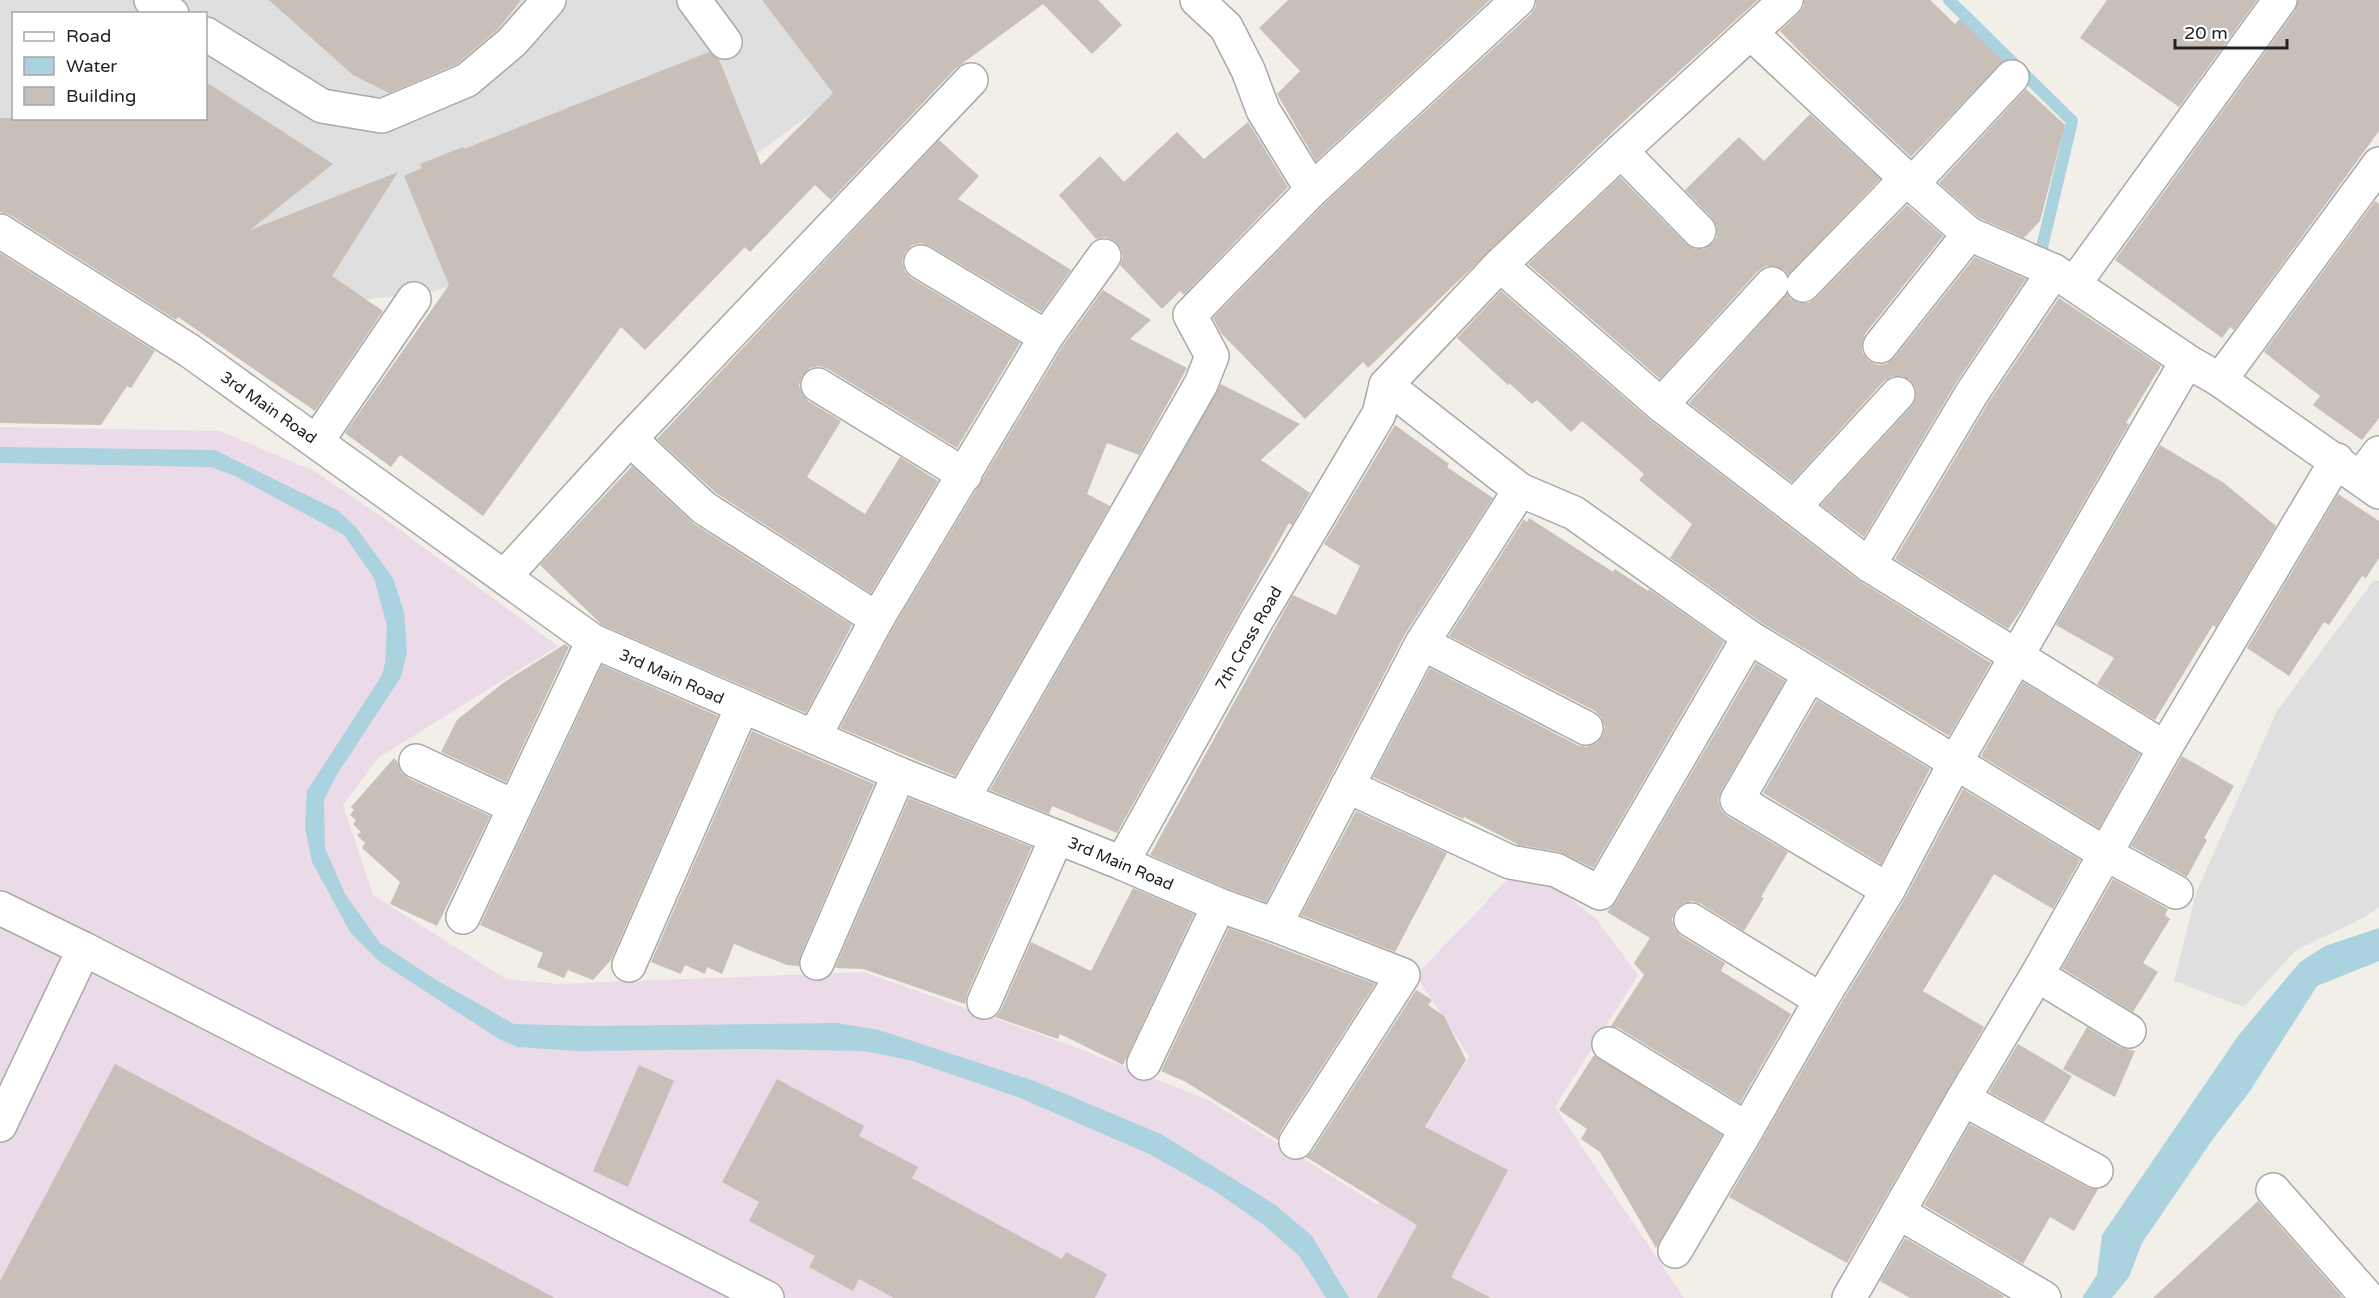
<svg xmlns="http://www.w3.org/2000/svg" width="2379" height="1298" font-family="'Varela Round',sans-serif">
<style>
.residential{fill:#e0dfdf;fill-rule:evenodd}
.industrial{fill:#ebdbe8}
.water{fill:#aad3df}
.lines{fill:none;stroke-linecap:round;stroke-linejoin:round}
.stream{stroke:#aad3df;stroke-width:12}
.building{fill:#c7bfb8}
.minor-casing{stroke:#a9a9a9;stroke-width:36}
.minor{stroke:#fff;stroke-width:33}
.labels{text-anchor:middle;stroke-width:4.5;stroke-linejoin:round;paint-order:stroke}
.street-label{font-size:16px;fill:#222;stroke:#fff}
</style>
<rect width="100%" height="100%" fill="#f2efe9"/>
<g class="residential">
<path d="M 0,0 L 944,0 L 952,11 L 702,194 L 433,292 L 297,307 L 0,117 ZM 14,14 L 206,14 L 206,118 L 14,118 Z"/>
<path d="M 2374,580 L 2379,581 L 2379,907 L 2365,917 L 2296,950 L 2244,1007 L 2174,981 L 2196,893 L 2277,711 Z"/>
</g>
<path class="industrial" d="M 0,427 L 220,431 L 314,471 L 385,519 L 558,646 L 378,758 L 343,805 L 373,895 L 506,979 L 559,984 L 864,972 L 1075,1047 L 1208,1100 L 1378,1205 L 1469,1057 L 1416,975 L 1508,879 L 1554,885 L 1596,919 L 1638,975 L 1555,1107 L 1684,1298 L 0,1298 Z"/>
<g class="water">
<path d="M 0,447 L 215,450 L 337,510 L 355,526 L 393,578 L 404,612 L 407,652 L 401,677 L 336,776 L 324,800 L 325,848 L 345,894 L 380,943 L 433,978 L 514,1024 L 589,1026 L 837,1023 L 879,1030 L 1037,1082 L 1161,1134 L 1274,1204 L 1312,1236 L 1349,1298 L 1326,1298 L 1300,1257 L 1264,1225 L 1213,1190 L 1149,1154 L 1020,1098 L 913,1061 L 864,1051 L 752,1049 L 577,1051 L 517,1047 L 499,1039 L 380,962 L 350,932 L 312,862 L 305,828 L 307,791 L 382,675 L 385,663 L 387,626 L 374,578 L 344,535 L 235,476 L 211,467 L 0,463 Z"/>
<path d="M 2379,928 L 2379,961 L 2317,986 L 2250,1091 L 2213,1139 L 2142,1243 L 2129,1277 L 2112,1298 L 2094,1298 L 2102,1235 L 2238,1036 L 2300,962 L 2325,946 Z"/>
</g>
<g class="lines">
<g class="stream">
<path d="M 1949,0 L 2072,121 L 2042,247"/>
<path d="M 2089,1298 L 2104,1275"/>
</g>
</g>
<g class="building">
<path d="M 269,0 L 521,0 L 498,29 L 457,64 L 389,93 L 353,75 Z"/>
<path d="M 762,0 L 1098,0 L 1122,25 L 1092,54 L 1043,4 L 955,69 L 831,200 L 815,185 L 750,252 L 745,247 L 645,350 L 621,327 L 483,516 L 400,455 L 391,467 L 345,433 L 449,285 L 404,176 L 422,168 L 420,164 L 463,147 L 464,149 L 709,52 L 719,59 L 761,165 L 833,93 Z"/>
<path d="M 1288,0 L 1490,0 L 1316,161 L 1277,94 L 1300,71 L 1259,28 Z"/>
<path d="M 1536,0 L 1758,0 L 1624,121 L 1368,368 L 1363,362 L 1305,419 L 1221,333 L 1213,318 L 1325,203 L 1531,14 L 1536,6 Z"/>
<path d="M 1804,0 L 1930,0 L 1955,24 L 1960,19 L 2003,61 L 1911,157 L 1811,63 L 1780,31 L 1799,13 L 1804,6 Z"/>
<path d="M 2107,0 L 2257,0 L 2179,107 L 2080,38 Z"/>
<path d="M 2298,0 L 2379,0 L 2379,131 L 2234,330 L 2230,327 L 2222,338 L 2115,260 L 2295,11 Z"/>
<path d="M 206,82 L 333,164 L 250,230 L 398,172 L 332,276 L 383,311 L 315,411 L 178,317 L 176,320 L 10,215 L 0,212 L 0,118 L 206,118 Z"/>
<path d="M 2026,89 L 2065,125 L 2040,221 L 2024,238 L 1979,218 L 1939,183 Z"/>
<path d="M 1810,114 L 1880,179 L 1788,275 L 1784,270 L 1775,266 L 1766,266 L 1758,271 L 1660,379 L 1528,264 L 1620,177 L 1686,244 L 1695,249 L 1704,249 L 1712,244 L 1717,237 L 1717,226 L 1712,218 L 1685,190 L 1739,137 L 1764,161 Z"/>
<path d="M 1248,122 L 1288,187 L 1184,295 L 1180,291 L 1162,309 L 1120,265 L 1123,257 L 1121,249 L 1115,241 L 1105,237 L 1096,239 L 1059,195 L 1100,156 L 1124,182 L 1177,132 L 1204,159 Z"/>
<path d="M 939,140 L 979,176 L 958,199 L 1071,270 L 1041,312 L 930,246 L 921,243 L 912,245 L 905,252 L 902,262 L 905,272 L 911,278 L 1020,343 L 957,448 L 828,369 L 819,366 L 810,368 L 802,376 L 799,385 L 802,394 L 808,401 L 841,421 L 807,477 L 865,514 L 900,457 L 938,481 L 871,593 L 716,493 L 657,439 Z"/>
<path d="M 2375,201 L 2379,204 L 2379,418 L 2362,440 L 2313,405 L 2320,396 L 2264,352 Z"/>
<path d="M 1907,205 L 1943,236 L 1865,334 L 1862,343 L 1862,352 L 1869,361 L 1878,365 L 1886,364 L 1894,358 L 1975,257 L 2026,279 L 1956,383 L 1864,537 L 1821,505 L 1912,406 L 1916,398 L 1916,389 L 1910,380 L 1902,376 L 1893,376 L 1884,381 L 1792,482 L 1689,403 L 1787,294 L 1790,299 L 1799,303 L 1809,303 L 1816,298 Z"/>
<path d="M 0,253 L 155,351 L 131,388 L 127,386 L 101,425 L 0,423 Z"/>
<path d="M 1103,290 L 1151,320 L 1130,339 L 1187,368 L 1139,455 L 1107,443 L 1087,494 L 1110,506 L 955,776 L 840,728 L 893,628 L 1062,347 Z"/>
<path d="M 1501,291 L 1650,420 L 1858,580 L 1991,663 L 1949,736 L 1759,621 L 1670,558 L 1692,524 L 1639,480 L 1644,474 L 1582,421 L 1571,432 L 1537,400 L 1532,404 L 1509,383 L 1508,385 L 1457,338 Z"/>
<path d="M 2059,298 L 2161,366 L 2126,423 L 2129,424 L 2024,606 L 2008,629 L 1895,559 L 1988,403 Z"/>
<path d="M 1221,384 L 1300,424 L 1261,460 L 1310,493 L 1292,525 L 1289,523 L 1117,833 L 1052,806 L 1049,814 L 990,790 Z"/>
<path d="M 1395,425 L 1449,464 L 1447,467 L 1493,498 L 1405,634 L 1266,902 L 1226,888 L 1150,855 L 1293,595 L 1336,615 L 1360,566 L 1324,544 Z"/>
<path d="M 2160,445 L 2224,483 L 2276,526 L 2216,627 L 2213,625 L 2155,720 L 2097,684 L 2114,658 L 2056,625 Z"/>
<path d="M 632,466 L 694,524 L 852,625 L 806,713 L 602,625 L 540,565 Z"/>
<path d="M 2338,494 L 2379,521 L 2379,558 L 2366,578 L 2362,576 L 2329,625 L 2324,622 L 2289,676 L 2247,648 Z"/>
<path d="M 1529,518 L 1613,572 L 1615,569 L 1648,591 L 1649,589 L 1724,642 L 1593,868 L 1560,852 L 1519,845 L 1464,817 L 1463,819 L 1373,777 L 1430,668 L 1577,745 L 1587,747 L 1597,743 L 1602,737 L 1605,727 L 1601,717 L 1595,711 L 1449,636 L 1524,519 L 1527,522 Z"/>
<path d="M 565,644 L 569,647 L 506,782 L 441,752 L 457,720 L 503,683 Z"/>
<path d="M 1756,663 L 1785,681 L 1721,791 L 1718,800 L 1721,810 L 1727,816 L 1788,852 L 1761,897 L 1764,898 L 1744,931 L 1701,904 L 1692,901 L 1682,904 L 1675,910 L 1672,919 L 1674,928 L 1681,936 L 1725,963 L 1721,971 L 1791,1014 L 1740,1103 L 1619,1028 L 1611,1026 L 1644,975 L 1634,963 L 1650,938 L 1607,912 L 1616,902 Z"/>
<path d="M 602,665 L 718,716 L 611,960 L 593,980 L 568,970 L 564,978 L 537,967 L 543,953 L 480,925 Z"/>
<path d="M 2023,682 L 2140,754 L 2099,828 L 1981,756 Z"/>
<path d="M 1817,700 L 1930,769 L 1881,864 L 1763,793 Z"/>
<path d="M 752,731 L 874,784 L 800,956 L 799,966 L 787,965 L 734,944 L 722,974 L 707,967 L 705,974 L 685,965 L 681,974 L 651,962 Z"/>
<path d="M 2182,756 L 2234,786 L 2204,838 L 2207,840 L 2187,877 L 2131,846 Z"/>
<path d="M 394,758 L 397,761 L 401,772 L 408,778 L 490,816 L 437,926 L 390,904 L 400,882 L 362,848 L 365,843 L 357,835 L 361,832 L 353,824 L 356,820 L 350,815 L 354,810 L 351,807 Z"/>
<path d="M 1963,789 L 2080,860 L 2053,909 L 1994,874 L 1923,991 L 1984,1027 L 1847,1263 L 1729,1197 L 1837,1010 L 1904,900 Z"/>
<path d="M 909,798 L 1032,847 L 967,994 L 965,1004 L 863,969 L 835,968 Z"/>
<path d="M 1356,811 L 1447,853 L 1395,952 L 1301,915 Z"/>
<path d="M 2113,879 L 2168,909 L 2165,915 L 2170,919 L 2143,963 L 2158,972 L 2133,1012 L 2062,968 Z"/>
<path d="M 1133,888 L 1194,914 L 1123,1065 L 1060,1034 L 1058,1039 L 995,1017 L 1001,1010 L 1031,942 L 1091,971 Z"/>
<path d="M 1229,928 L 1375,984 L 1280,1132 L 1278,1140 L 1186,1082 L 1161,1071 Z"/>
<path d="M 1416,990 L 1432,1000 L 1428,1005 L 1444,1016 L 1466,1060 L 1425,1127 L 1508,1170 L 1451,1277 L 1491,1298 L 1377,1298 L 1417,1225 L 1306,1157 L 1312,1152 Z"/>
<path d="M 2087,1027 L 2119,1047 L 2135,1051 L 2115,1097 L 2063,1069 Z"/>
<path d="M 2018,1044 L 2072,1076 L 2044,1122 L 1989,1092 Z"/>
<path d="M 1594,1055 L 1722,1135 L 1656,1248 L 1600,1152 L 1581,1139 L 1587,1129 L 1559,1110 Z"/>
<path d="M 115,1064 L 555,1298 L 0,1298 L 0,1281 Z"/>
<path d="M 639,1065 L 674,1081 L 628,1187 L 593,1171 Z"/>
<path d="M 777,1079 L 864,1126 L 859,1136 L 918,1167 L 912,1178 L 1062,1259 L 1066,1252 L 1107,1274 L 1095,1298 L 894,1298 L 859,1279 L 853,1291 L 809,1267 L 815,1256 L 749,1221 L 759,1202 L 722,1182 Z"/>
<path d="M 1970,1124 L 2087,1187 L 2098,1189 L 2074,1231 L 2050,1217 L 2023,1264 L 1924,1205 Z"/>
<path d="M 2258,1201 L 2343,1298 L 2153,1298 Z"/>
<path d="M 1905,1238 L 2004,1296 L 2003,1298 L 1910,1298 L 1880,1281 Z"/>
</g>
<g class="lines">
<defs>
<g id="minor">
<path d="M 151,0 L 172,14"/>
<path d="M 694,0 L 725,42"/>
<path d="M 1197,0 L 1226,27 L 1248,70 L 1263,110 L 1312,190"/>
<path d="M 1751,33 L 1912,184 L 1969,234 L 2054,271 L 2187,361 L 2220,380 L 2379,492"/>
<path d="M 206,34 L 322,106 L 382,116 L 467,80 L 512,42 L 549,0"/>
<path d="M 1621,151 L 1699,231"/>
<path d="M 1912,184 L 2012,77"/>
<path d="M 0,231 L 190,351 L 593,641 L 899,774 L 1122,863 L 1219,905 L 1275,925 L 1422,643 L 1520,490"/>
<path d="M 921,262 L 1046,337"/>
<path d="M 1500,265 L 1661,405 L 1869,565 L 2165,748"/>
<path d="M 2074,284 L 2280,0"/>
<path d="M 1803,285 L 1906,179"/>
<path d="M 1880,346 L 1969,234"/>
<path d="M 2220,380 L 2379,164"/>
<path d="M 818,385 L 965,475"/>
<path d="M 1386,385 L 1520,490 L 1574,513 L 1749,637 L 2106,854 L 2176,892"/>
<path d="M 1661,405 L 1772,284"/>
<path d="M 630,439 L 704,508 L 877,619"/>
<path d="M 317,441 L 414,299"/>
<path d="M 2361,477 L 2379,453"/>
<path d="M 1794,507 L 1898,394"/>
<path d="M 1869,565 L 1972,393 L 2054,271"/>
<path d="M 505,576 L 630,439 L 971,80"/>
<path d="M 1422,643 L 1586,728"/>
<path d="M 1810,674 L 1737,800 L 1888,890"/>
<path d="M 814,737 L 877,619 L 1046,337 L 1104,256"/>
<path d="M 416,761 L 515,807"/>
<path d="M 1347,786 L 1510,862 L 1556,870 L 1600,893 L 1749,637"/>
<path d="M 963,799 L 1201,384 L 1212,356 L 1190,315 L 1312,190 L 1518,0"/>
<path d="M 1122,863 L 1255,623 L 1379,414 L 1386,385 L 1500,265 L 1621,151 L 1786,0"/>
<path d="M 0,908 L 84,949 L 0,1125"/>
<path d="M 463,917 L 593,641"/>
<path d="M 1691,920 L 1821,1000"/>
<path d="M 1275,925 L 1403,975 L 1296,1142"/>
<path d="M 84,949 L 767,1298"/>
<path d="M 817,963 L 899,774"/>
<path d="M 629,965 L 742,707"/>
<path d="M 2037,975 L 2129,1031"/>
<path d="M 984,1002 L 1057,837"/>
<path d="M 1609,1044 L 1747,1129 L 1821,1000 L 1888,890 L 1956,761 L 2187,361"/>
<path d="M 1144,1063 L 1219,905"/>
<path d="M 1963,1099 L 2096,1171"/>
<path d="M 2273,1190 L 2368,1298"/>
<path d="M 1898,1212 L 2044,1298"/>
<path d="M 1675,1251 L 1747,1129"/>
<path d="M 1849,1298 L 1963,1099 L 2037,975 L 2165,748 L 2337,460"/>
</g>
</defs>
<use href="#minor" class="minor-casing"/>
<use href="#minor" class="minor"/>
</g>
<g class="labels">
<g class="street-label">
<text transform="translate(269 407) rotate(35)" y="6">3rd Main Road</text>
<text transform="translate(1248 638) rotate(-60)" y="6">7th Cross Road</text>
<text transform="translate(672 676) rotate(24)" y="6">3rd Main Road</text>
<text transform="translate(1121 863) rotate(23)" y="6">3rd Main Road</text>
</g>
</g>
<rect x="12" y="12" width="195" height="108" fill="#ffffff" stroke="#a7a7a7" stroke-width="1.5"/>
<rect x="24" y="32" width="30" height="9" fill="#ffffff" stroke="#a7a7a7" stroke-width="1.5"/>
<text x="66" y="42" font-size="18" fill="#222222">Road</text>
<rect x="24" y="57" width="30" height="18" fill="#aad3df" stroke="#a7a7a7" stroke-width="1.5"/>
<text x="66" y="72" font-size="18" fill="#222222">Water</text>
<rect x="24" y="87" width="30" height="18" fill="#c7bfb8" stroke="#a7a7a7" stroke-width="1.5"/>
<text x="66" y="102" font-size="18" fill="#222222">Building</text>
<path d="M2175 39v9h112v-9" fill="none" stroke="#222222" stroke-width="3"/>
<text x="2184" y="39" font-size="18" fill="#222222" stroke="#ffffff" stroke-width="4.5" paint-order="stroke">20 m</text>
</svg>
